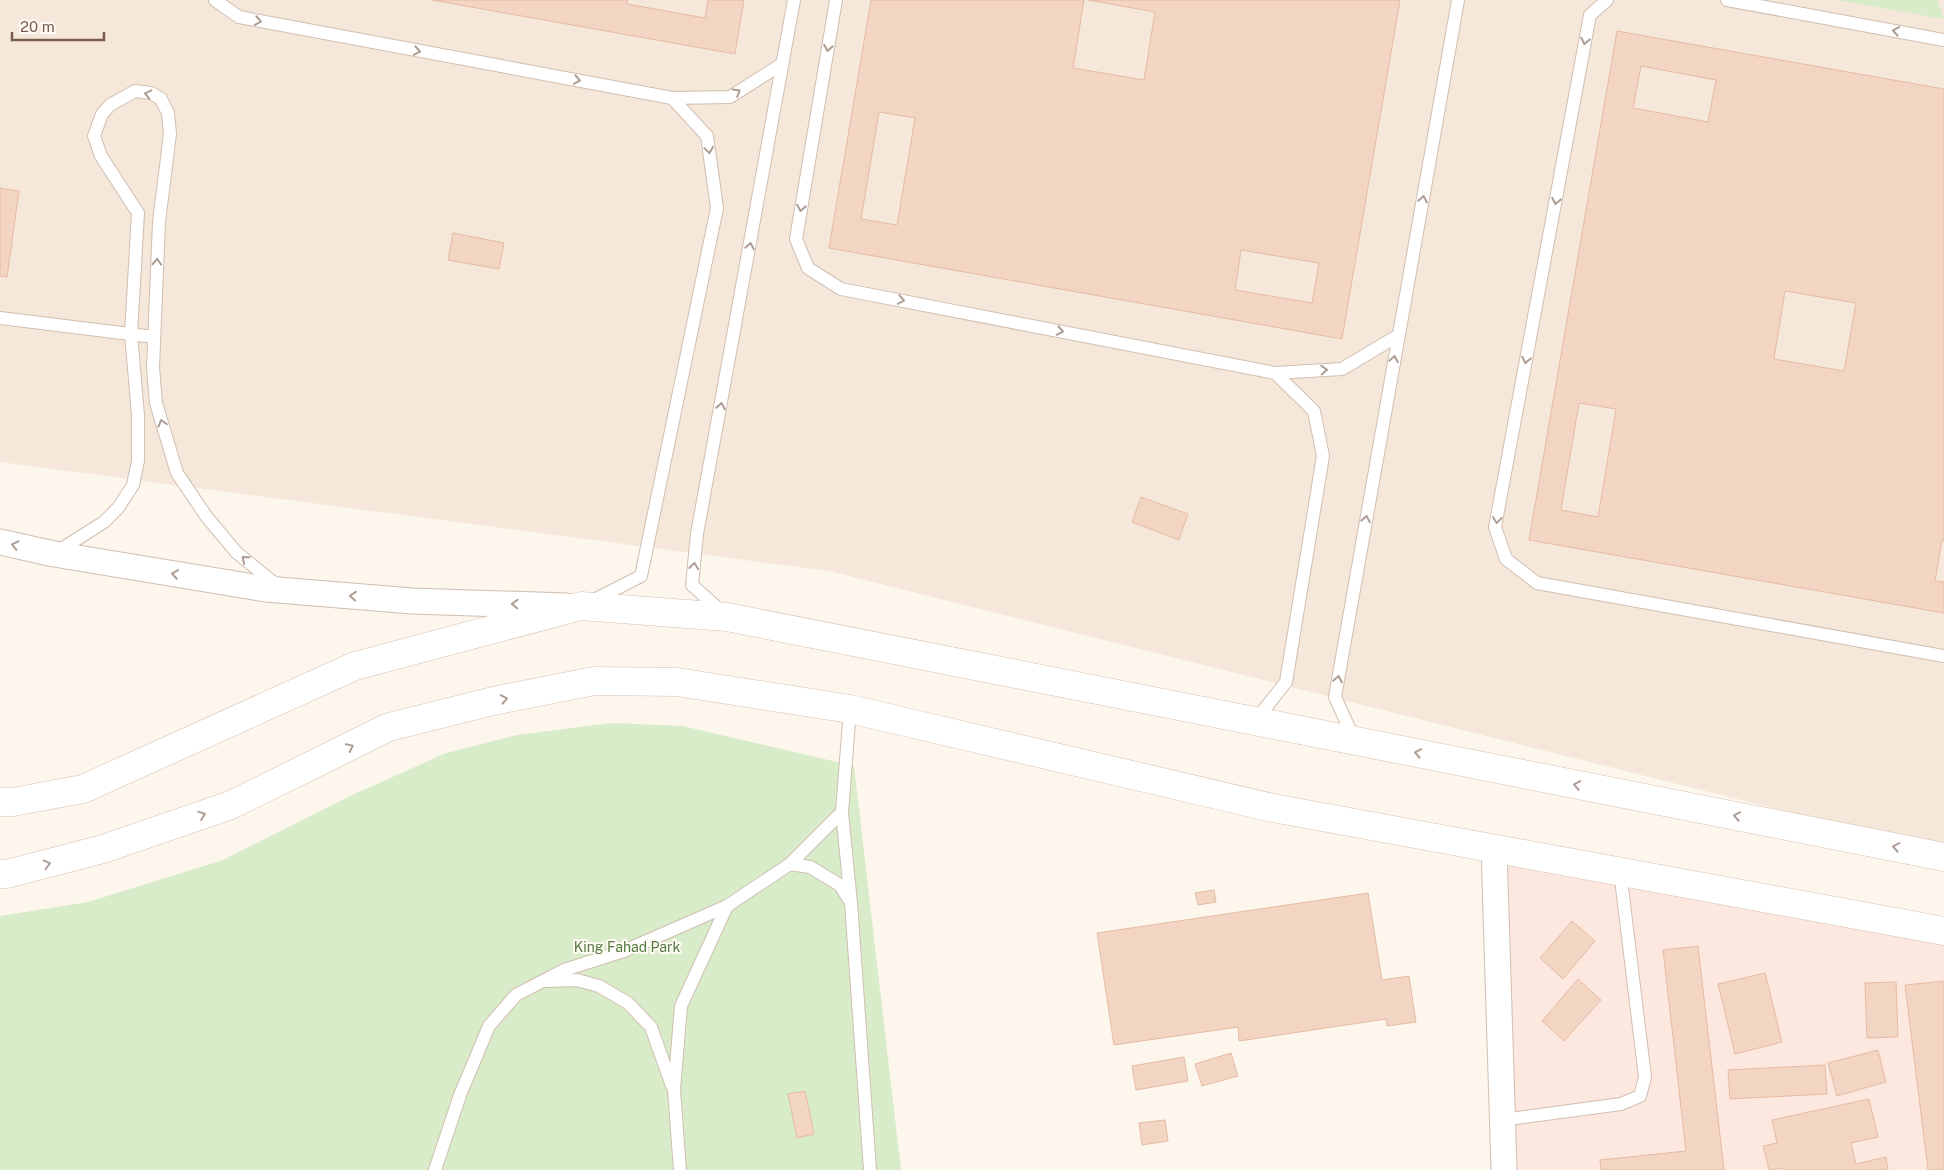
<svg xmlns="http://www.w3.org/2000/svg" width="1944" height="1170" font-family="'Public Sans',sans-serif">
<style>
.residential{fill:#f5e8da}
.commercial{fill:#fde8e0}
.green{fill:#d8ecc9}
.building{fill:#f3d5c3;stroke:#e6bba3;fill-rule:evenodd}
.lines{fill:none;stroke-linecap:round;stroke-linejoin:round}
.lane-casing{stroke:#d1beb0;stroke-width:14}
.street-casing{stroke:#d1beb0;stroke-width:27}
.secondary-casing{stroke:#d6c0b0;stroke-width:29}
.lane{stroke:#fff;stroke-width:12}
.street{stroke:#fff;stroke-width:25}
.secondary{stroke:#fff;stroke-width:28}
.oneway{stroke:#af9d94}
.labels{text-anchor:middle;stroke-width:4;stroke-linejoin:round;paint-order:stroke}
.park-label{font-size:14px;fill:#537a41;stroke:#fffaf3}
</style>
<rect width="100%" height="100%" fill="#fdf6ec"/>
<path class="residential" d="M 0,0 L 1944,0 L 1944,851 L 829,571 L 0,462 Z"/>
<path class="commercial" d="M 1494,848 L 1944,931 L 1944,1170 L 1504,1170 Z"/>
<g class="green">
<path d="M 1835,0 L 1937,0 L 1944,19 Z"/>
<path d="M 611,723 L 683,726 L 854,766 L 901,1170 L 0,1170 L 0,916 L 88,902 L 223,860 L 350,796 L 446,753 L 517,735 Z"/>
</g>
<g class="building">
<path d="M 432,0 L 628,0 L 627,4 L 705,18 L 708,0 L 744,0 L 735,54 Z"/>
<path d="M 871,0 L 1084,0 L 1073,68 L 1144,80 L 1155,12 L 1088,0 L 1400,0 L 1342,339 L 829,248 ZM 879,112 L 915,118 L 897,225 L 861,219 ZM 1241,250 L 1319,263 L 1312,303 L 1235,290 Z"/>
<path d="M 1617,31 L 1944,89 L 1944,541 L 1942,540 L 1935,581 L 1944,582 L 1944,613 L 1529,540 ZM 1641,66 L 1716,80 L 1708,122 L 1633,108 ZM 1785,291 L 1856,303 L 1844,371 L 1774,359 ZM 1579,403 L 1616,409 L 1598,517 L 1561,510 Z"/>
<path d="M 0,188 L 19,191 L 7,277 L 0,276 Z"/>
<path d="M 453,233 L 504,243 L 499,269 L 448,260 Z"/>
<path d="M 1141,497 L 1188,514 L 1179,540 L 1132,522 Z"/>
<path d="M 1214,890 L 1216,902 L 1198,905 L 1195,893 Z"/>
<path d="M 1368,893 L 1382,980 L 1409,976 L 1416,1022 L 1387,1026 L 1386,1019 L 1239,1041 L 1238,1027 L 1114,1045 L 1097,933 Z"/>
<path d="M 1572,921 L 1595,941 L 1563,979 L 1540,958 Z"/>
<path d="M 1698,946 L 1724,1170 L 1601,1170 L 1600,1160 L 1686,1151 L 1663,950 Z"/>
<path d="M 1765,973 L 1782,1042 L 1735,1054 L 1718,984 Z"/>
<path d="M 1578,979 L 1601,1000 L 1564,1041 L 1542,1021 Z"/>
<path d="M 1944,981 L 1944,1170 L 1928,1170 L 1905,985 Z"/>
<path d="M 1896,982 L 1898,1037 L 1867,1038 L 1865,983 Z"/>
<path d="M 1878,1050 L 1886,1082 L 1837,1096 L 1828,1063 Z"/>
<path d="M 1231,1053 L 1238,1076 L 1202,1086 L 1195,1064 Z"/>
<path d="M 1184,1057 L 1188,1081 L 1136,1090 L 1132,1066 Z"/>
<path d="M 1825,1065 L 1827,1094 L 1730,1099 L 1728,1070 Z"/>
<path d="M 805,1091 L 814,1134 L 797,1138 L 788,1094 Z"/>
<path d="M 1869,1099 L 1878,1137 L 1851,1143 L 1856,1164 L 1886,1157 L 1888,1170 L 1782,1170 L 1782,1168 L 1769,1170 L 1763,1146 L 1777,1143 L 1772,1120 Z"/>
<path d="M 1165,1120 L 1168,1141 L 1142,1145 L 1139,1123 Z"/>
</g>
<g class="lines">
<defs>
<g id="lane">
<path d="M 215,0 L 239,17 L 672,98 L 707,136 L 717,208 L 641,576 L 590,602"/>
<path d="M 836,0 L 796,239 L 808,268 L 841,289 L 1275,373 L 1314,411 L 1323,456 L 1286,682 L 1255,721"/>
<path d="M 1607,0 L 1590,15 L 1495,527 L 1506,559 L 1537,583 L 1944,656"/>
<path d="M 1727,0 L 1944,40"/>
<path d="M 672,98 L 730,97 L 782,64"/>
<path d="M 0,318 L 154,337"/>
<path d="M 1275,373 L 1342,369 L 1399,335"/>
<path d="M 55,553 L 104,522 L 118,508 L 133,485 L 138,461 L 138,415 L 131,334 L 138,213 L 101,156 L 94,136 L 102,114 L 110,105 L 135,91 L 151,93 L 161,99 L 168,113 L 170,134 L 159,222 L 153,368 L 156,403 L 177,473 L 206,516 L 236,552 L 279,587"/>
<path d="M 723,613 L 692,585 L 697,534 L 794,0"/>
<path d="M 1355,741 L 1335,697 L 1458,0"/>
<path d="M 842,812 L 851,903 L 870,1170"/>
<path d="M 790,864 L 810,867 L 840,885 L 850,901"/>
<path d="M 546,981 L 577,980 L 599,986 L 628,1003 L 651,1027 L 672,1086"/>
<path d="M 1502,1120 L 1621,1104 L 1640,1096 L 1645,1077 L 1620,871"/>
<path d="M 435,1170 L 460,1095 L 489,1026 L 516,995 L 564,970 L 624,951 L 727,906 L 790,864 L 842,812 L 850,709"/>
<path d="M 680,1170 L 674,1090 L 681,1006 L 727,906"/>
</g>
<g id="street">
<path d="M 0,542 L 54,554 L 266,589 L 412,601 L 566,606"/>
<path d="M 1494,848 L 1504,1170"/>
</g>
<g id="secondary">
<path d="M 0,802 L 13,802 L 83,789 L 355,666 L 581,606 L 727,617 L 1944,857"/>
<path d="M 0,874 L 7,874 L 103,849 L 231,805 L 389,727 L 493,701 L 594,681 L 677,682 L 850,709 L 1273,808 L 1944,931"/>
</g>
</defs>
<use href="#lane" class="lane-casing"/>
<use href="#street" class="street-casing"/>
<use href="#secondary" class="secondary-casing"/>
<use href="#lane" class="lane"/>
<use href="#street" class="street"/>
<use href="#secondary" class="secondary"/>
</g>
<defs><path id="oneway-chevron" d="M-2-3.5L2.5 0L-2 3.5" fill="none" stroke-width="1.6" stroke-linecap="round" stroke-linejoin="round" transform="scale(1.25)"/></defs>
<g class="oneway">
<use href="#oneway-chevron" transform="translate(258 21) rotate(11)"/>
<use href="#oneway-chevron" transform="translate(1896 31) rotate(-170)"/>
<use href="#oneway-chevron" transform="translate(1585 41) rotate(101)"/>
<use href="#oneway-chevron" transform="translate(828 48) rotate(100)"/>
<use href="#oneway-chevron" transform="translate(417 51) rotate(11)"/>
<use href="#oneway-chevron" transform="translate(577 80) rotate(11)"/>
<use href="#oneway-chevron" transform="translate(737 92) rotate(-31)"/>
<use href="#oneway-chevron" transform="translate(148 94) rotate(-167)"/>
<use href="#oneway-chevron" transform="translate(709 150) rotate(82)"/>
<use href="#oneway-chevron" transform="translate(1423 199) rotate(-80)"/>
<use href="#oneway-chevron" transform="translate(1556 201) rotate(101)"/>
<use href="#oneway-chevron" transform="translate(801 208) rotate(100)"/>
<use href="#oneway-chevron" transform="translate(750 246) rotate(-80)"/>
<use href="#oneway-chevron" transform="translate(157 262) rotate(-87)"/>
<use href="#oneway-chevron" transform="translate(901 300) rotate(11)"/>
<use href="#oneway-chevron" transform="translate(1060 331) rotate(11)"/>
<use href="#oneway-chevron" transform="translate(1394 359) rotate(-80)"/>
<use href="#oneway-chevron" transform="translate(1526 360) rotate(101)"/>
<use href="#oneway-chevron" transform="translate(1324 370) rotate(-3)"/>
<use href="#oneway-chevron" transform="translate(721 406) rotate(-80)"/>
<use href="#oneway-chevron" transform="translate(162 423) rotate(-106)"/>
<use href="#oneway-chevron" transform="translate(1366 519) rotate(-80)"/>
<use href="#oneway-chevron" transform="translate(1497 520) rotate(97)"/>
<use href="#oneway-chevron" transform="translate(15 545) rotate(-167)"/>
<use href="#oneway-chevron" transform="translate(245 559) rotate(-140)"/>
<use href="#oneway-chevron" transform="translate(694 566) rotate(-84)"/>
<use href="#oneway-chevron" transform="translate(175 574) rotate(-171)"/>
<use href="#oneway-chevron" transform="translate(353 596) rotate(-175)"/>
<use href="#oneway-chevron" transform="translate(515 604) rotate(-178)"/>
<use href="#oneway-chevron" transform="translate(1338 679) rotate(-80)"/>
<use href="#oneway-chevron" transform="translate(504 699) rotate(-11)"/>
<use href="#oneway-chevron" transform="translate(350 747) rotate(-26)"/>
<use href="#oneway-chevron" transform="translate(1418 753) rotate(-169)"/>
<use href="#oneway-chevron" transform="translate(1577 785) rotate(-169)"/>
<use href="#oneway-chevron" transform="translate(202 815) rotate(-19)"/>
<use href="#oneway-chevron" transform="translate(1737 816) rotate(-169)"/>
<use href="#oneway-chevron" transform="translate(1896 847) rotate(-169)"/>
<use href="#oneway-chevron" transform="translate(47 864) rotate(-14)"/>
</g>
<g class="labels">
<g class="park-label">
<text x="627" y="952">King Fahad Park</text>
</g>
</g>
<path d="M12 32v8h92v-8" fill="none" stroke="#7a5c4d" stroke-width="2.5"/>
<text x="20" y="32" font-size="15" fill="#7a5c4d" stroke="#fffaf3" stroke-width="4" paint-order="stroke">20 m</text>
</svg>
